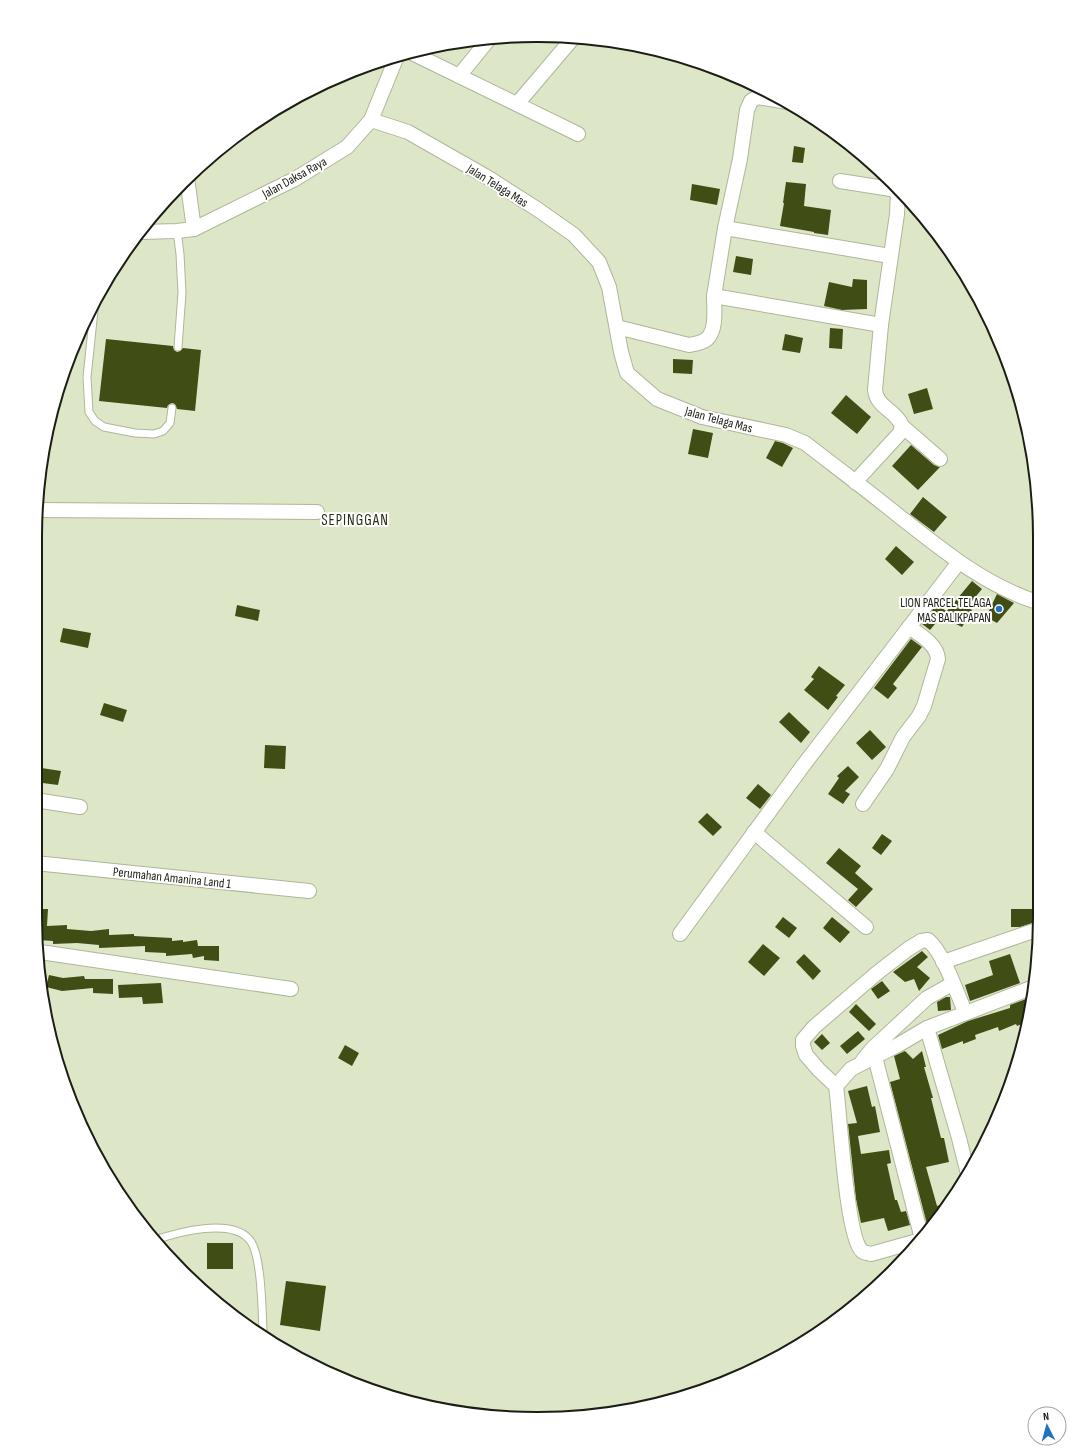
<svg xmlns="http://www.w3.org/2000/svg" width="1075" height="1454" font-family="'Sofia Sans Condensed',sans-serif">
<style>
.building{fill:#404e15}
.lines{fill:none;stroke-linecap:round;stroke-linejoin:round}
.service-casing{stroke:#adb799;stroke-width:9}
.minor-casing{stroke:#adb799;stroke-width:16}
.service{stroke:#fff;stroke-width:7}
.minor{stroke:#fff;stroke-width:14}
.poi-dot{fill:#2072c1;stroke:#fff;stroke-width:1.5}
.labels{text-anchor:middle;stroke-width:4;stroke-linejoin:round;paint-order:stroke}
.street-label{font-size:13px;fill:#1b1e13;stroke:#fff}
.poi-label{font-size:13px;fill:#1b1e13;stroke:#fff;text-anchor:end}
.quarter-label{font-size:15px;letter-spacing:1px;fill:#272e15;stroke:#fff}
.rim{fill:none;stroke:#1b1e13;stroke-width:2}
</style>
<rect width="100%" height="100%" fill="#dde7c8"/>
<g class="building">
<path d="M 794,146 L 805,148 L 803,163 L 792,162 Z"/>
<path d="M 786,182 L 806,184 L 804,206 L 831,210 L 828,235 L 814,233 L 814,232 L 780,226 L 784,203 L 783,203 Z"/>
<path d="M 692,184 L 720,189 L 717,205 L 690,200 Z"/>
<path d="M 736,256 L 753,259 L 751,275 L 733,272 Z"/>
<path d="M 853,279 L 867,280 L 867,309 L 842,310 L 824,306 L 829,282 L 852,287 Z"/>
<path d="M 830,328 L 843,329 L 842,349 L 829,348 Z"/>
<path d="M 785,334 L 803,338 L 800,353 L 782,350 Z"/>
<path d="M 106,339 L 173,346 L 174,350 L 177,352 L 180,351 L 183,348 L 201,350 L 195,411 L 177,409 L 175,404 L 172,403 L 168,405 L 167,408 L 99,401 Z"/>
<path d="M 673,359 L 693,360 L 692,374 L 673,373 Z"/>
<path d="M 927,388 L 933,409 L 914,414 L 908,394 Z"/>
<path d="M 846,395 L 871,417 L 857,434 L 831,413 Z"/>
<path d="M 693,429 L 713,433 L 708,458 L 688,454 Z"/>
<path d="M 775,441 L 783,443 L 793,448 L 782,467 L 766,458 Z"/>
<path d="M 911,445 L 934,465 L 940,467 L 918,490 L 892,466 Z"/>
<path d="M 923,497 L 947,517 L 934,532 L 910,514 Z"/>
<path d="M 896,546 L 914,562 L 902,575 L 885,559 Z"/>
<path d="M 972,581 L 982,589 L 967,607 L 972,610 L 962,627 L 942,617 Z"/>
<path d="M 997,594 L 1014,603 L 997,623 L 986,617 Z"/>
<path d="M 937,604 L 946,611 L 930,630 L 922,624 Z"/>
<path d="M 237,605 L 260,610 L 258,621 L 235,616 Z"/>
<path d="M 63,628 L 91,633 L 88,648 L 60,642 Z"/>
<path d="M 911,639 L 922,647 L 893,684 L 897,688 L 888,699 L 874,688 Z"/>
<path d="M 819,666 L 845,685 L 836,696 L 838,697 L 828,710 L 804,690 L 814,679 L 811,677 Z"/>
<path d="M 104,703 L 127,710 L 123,722 L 100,715 Z"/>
<path d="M 789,712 L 810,732 L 801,743 L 779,722 Z"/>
<path d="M 870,730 L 886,747 L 872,760 L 856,743 Z"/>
<path d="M 265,745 L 286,746 L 285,769 L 264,768 Z"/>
<path d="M 848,766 L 859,777 L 845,791 L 850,794 L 843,804 L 828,794 L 839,778 L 837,776 Z"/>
<path d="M 35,767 L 61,771 L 58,785 L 35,782 Z"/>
<path d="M 758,784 L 771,795 L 760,809 L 746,798 Z"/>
<path d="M 707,813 L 722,827 L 713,836 L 698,822 Z"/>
<path d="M 882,834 L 892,841 L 881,855 L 872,848 Z"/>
<path d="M 839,848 L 861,866 L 855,873 L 873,889 L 856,907 L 848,900 L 858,889 L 826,863 Z"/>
<path d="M 35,909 L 48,909 L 47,926 L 67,925 L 67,929 L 91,931 L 109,929 L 109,935 L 134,934 L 134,936 L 172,938 L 172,941 L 183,940 L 183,942 L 197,940 L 198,946 L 219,946 L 219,961 L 204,960 L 204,956 L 193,958 L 192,954 L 166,956 L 166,953 L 145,952 L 145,946 L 99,948 L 99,945 L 77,943 L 53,944 L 53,941 L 38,940 Z"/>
<path d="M 1011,909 L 1039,909 L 1039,921 L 1020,927 L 1011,927 Z"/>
<path d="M 783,917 L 797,928 L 789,938 L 775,927 Z"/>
<path d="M 832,917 L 850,932 L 840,943 L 823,928 Z"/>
<path d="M 763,944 L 780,958 L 764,976 L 748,962 Z"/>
<path d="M 922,951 L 928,957 L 917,967 L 930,978 L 919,991 L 914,979 L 905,982 L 893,972 Z"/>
<path d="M 804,954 L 821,971 L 813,980 L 796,962 Z"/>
<path d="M 1010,954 L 1020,983 L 970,1001 L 965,985 L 993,975 L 989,961 Z"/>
<path d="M 49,975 L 63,978 L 84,976 L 85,979 L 113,979 L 113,994 L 93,993 L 93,988 L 62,991 L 46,987 Z"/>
<path d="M 882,981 L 890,991 L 878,999 L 871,989 Z"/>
<path d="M 161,983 L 163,1003 L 143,1004 L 142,997 L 119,998 L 118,985 Z"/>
<path d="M 946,997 L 950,997 L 951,1010 L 938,1011 L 937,1002 Z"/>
<path d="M 1026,999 L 1028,1005 L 1024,1023 L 1017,1026 L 1016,1024 L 999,1031 L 998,1027 L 975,1035 L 976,1039 L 963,1044 L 963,1041 L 942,1049 L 938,1035 L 968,1021 L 1010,1008 L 1010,1005 Z"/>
<path d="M 856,1004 L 876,1024 L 869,1031 L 849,1012 Z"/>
<path d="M 858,1031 L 865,1039 L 847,1054 L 840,1046 Z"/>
<path d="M 822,1034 L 830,1043 L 822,1050 L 814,1042 Z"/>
<path d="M 345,1045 L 359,1053 L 352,1066 L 338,1058 Z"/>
<path d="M 905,1051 L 913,1059 L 922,1051 L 926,1067 L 924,1067 L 933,1098 L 931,1098 L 941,1138 L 944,1138 L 949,1162 L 926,1167 L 937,1206 L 948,1202 L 930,1228 L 928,1228 L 890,1082 L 900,1079 L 894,1056 Z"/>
<path d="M 867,1086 L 872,1107 L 875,1106 L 880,1132 L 858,1136 L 861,1154 L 889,1150 L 891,1163 L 887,1164 L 895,1200 L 897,1200 L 901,1212 L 906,1211 L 910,1225 L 888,1231 L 884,1218 L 861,1223 L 856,1199 L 848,1124 L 857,1123 L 848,1091 Z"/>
<rect x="207" y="1243" width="26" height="26"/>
<path d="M 286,1281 L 326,1286 L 320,1331 L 280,1325 Z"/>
</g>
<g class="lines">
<defs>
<g id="service">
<path d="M 177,231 L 180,254 L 182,293 L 178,347"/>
<path d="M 95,301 L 87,377 L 89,412 L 95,421 L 104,427 L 135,433 L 154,434 L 163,431 L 170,423 L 172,408"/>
<path d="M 155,1240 C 179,1232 230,1218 249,1239 C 262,1253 262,1312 263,1332"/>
</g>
<g id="minor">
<path d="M 410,52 L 578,134"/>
<path d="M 459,76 L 489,39"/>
<path d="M 517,104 L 573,38"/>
<path d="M 371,120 L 408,132 L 487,177 L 537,209 L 574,235 L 599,262 L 609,287 L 621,352 L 627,373 L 657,399 L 702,417 L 786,435 L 805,443 C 836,467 868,491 899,516 C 941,549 984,585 1037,602"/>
<path d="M 187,178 L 194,229"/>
<path d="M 840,181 L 897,190"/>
<path d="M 725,228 L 890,256"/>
<path d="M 141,232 L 177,231 L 194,229 L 295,179 L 347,147 L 371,120 L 397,56"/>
<path d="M 714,296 L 725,228 L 740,159 L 747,110 L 751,101 L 758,97 L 787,102"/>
<path d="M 617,327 L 689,345 C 695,344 702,343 707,339 C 717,329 714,309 714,296 L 881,325"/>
<path d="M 902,426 L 940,459"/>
<path d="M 855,482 L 900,433 L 902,426 C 896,410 877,408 875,390 L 881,325 L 897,214 L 898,191"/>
<path d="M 36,510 L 317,512"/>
<path d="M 35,800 L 80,807"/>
<path d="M 863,804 L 887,769 L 903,737 L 919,716 L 924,706 L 938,659 C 937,644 920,635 909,627"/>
<path d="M 754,832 L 866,927"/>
<path d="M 35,863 L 309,891"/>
<path d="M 680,934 L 802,767 L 959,562"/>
<path d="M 40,952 L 291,989"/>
<path d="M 943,962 L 1039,929"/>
<path d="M 927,1028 L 959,1138 L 968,1174"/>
<path d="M 875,1057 L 922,1239"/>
<path d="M 863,1060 L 873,1048 L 927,998 L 952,984"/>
<path d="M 836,1086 L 819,1070 L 806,1055 L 803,1046 L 803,1040 L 814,1027 L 877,973 L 908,949 L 921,941 L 928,940 C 943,952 957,993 965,1012"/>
<path d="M 921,1240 L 871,1254 C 868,1253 864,1253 862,1251 C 846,1237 840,1113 836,1086 L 851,1069 L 898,1045 L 927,1028 L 1031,988"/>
</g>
</defs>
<use href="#service" class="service-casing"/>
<use href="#minor" class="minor-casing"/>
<use href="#service" class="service"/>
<use href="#minor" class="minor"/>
</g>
<circle class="poi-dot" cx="999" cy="609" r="4"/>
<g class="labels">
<g class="street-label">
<text transform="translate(294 177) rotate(-29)" y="5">Jalan Daksa Raya</text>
<text transform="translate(498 185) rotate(32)" y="5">Jalan Telaga Mas</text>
<text transform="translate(719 419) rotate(15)" y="5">Jalan Telaga Mas</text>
<text transform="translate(172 877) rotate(6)" y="5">Perumahan Amanina Land 1</text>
</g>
<g class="poi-label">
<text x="991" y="607">LION PARCEL TELAGA<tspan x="991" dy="15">MAS BALIKPAPAN</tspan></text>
</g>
<g class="quarter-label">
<text x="355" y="525">SEPINGGAN</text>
</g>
</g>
<path d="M0 0H1075V1454H0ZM537 42H538A495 495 0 0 1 1033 537V917A495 495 0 0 1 538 1412H537A495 495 0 0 1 42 917V537A495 495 0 0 1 537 42Z" fill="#fff" fill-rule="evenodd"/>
<path class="rim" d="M537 42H538A495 495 0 0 1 1033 537V917A495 495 0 0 1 538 1412H537A495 495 0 0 1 42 917V537A495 495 0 0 1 537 42Z"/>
<g transform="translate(1047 1426) rotate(354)"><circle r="19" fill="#ffffff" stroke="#a4a5a1"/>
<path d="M0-3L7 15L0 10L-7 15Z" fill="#2072c1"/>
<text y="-6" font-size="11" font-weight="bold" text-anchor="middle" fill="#1b1e13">N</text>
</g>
</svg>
